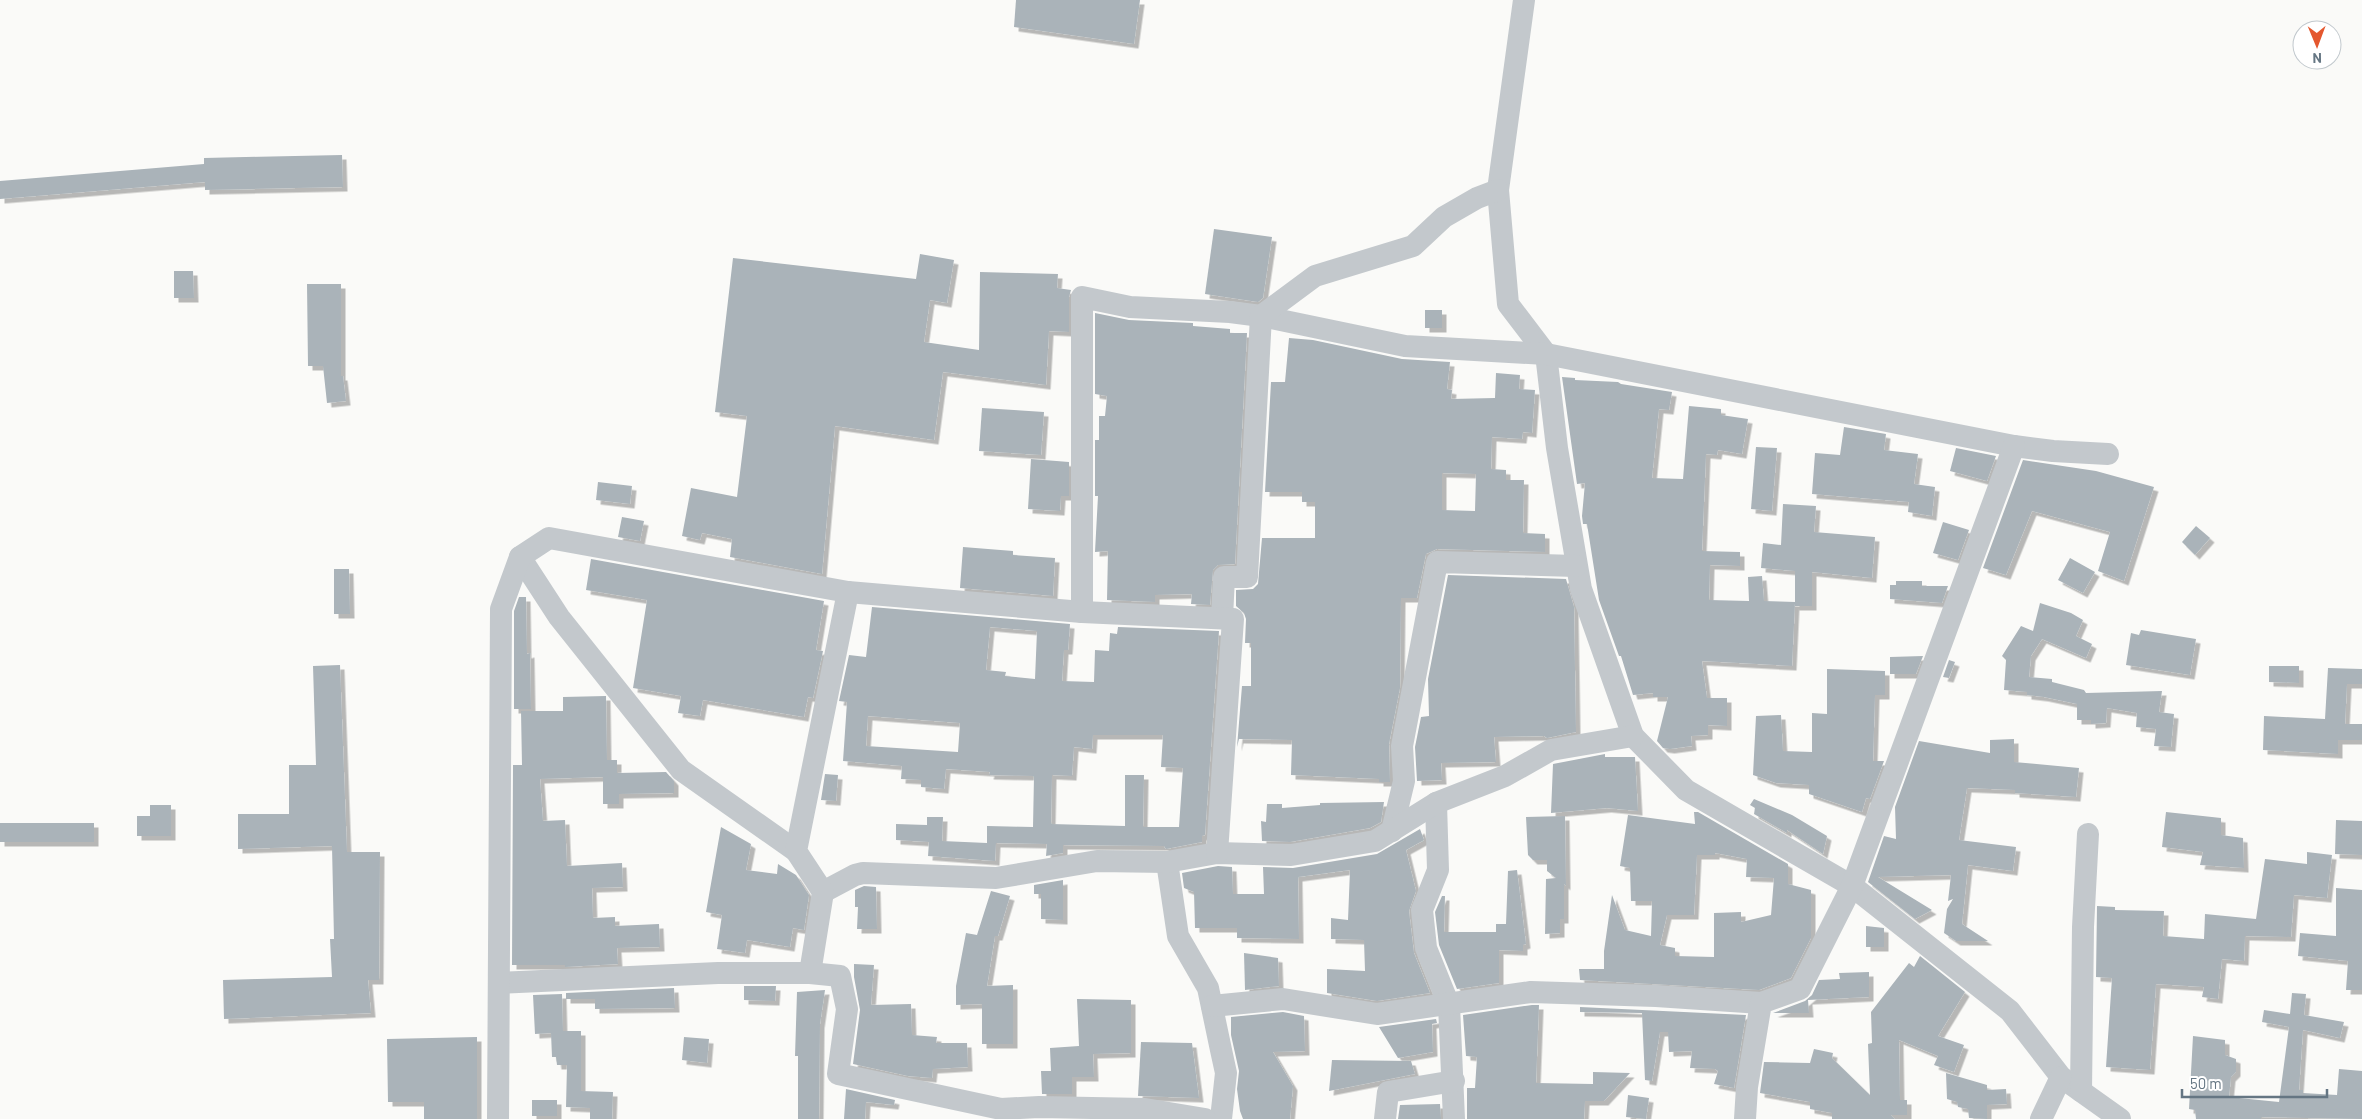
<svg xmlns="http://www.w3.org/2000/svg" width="2362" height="1119" font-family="Barlow,sans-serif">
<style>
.building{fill:#aab3b9;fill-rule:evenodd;filter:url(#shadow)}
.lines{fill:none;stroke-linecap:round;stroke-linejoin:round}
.street{stroke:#c3c8cc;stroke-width:22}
</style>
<defs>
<filter id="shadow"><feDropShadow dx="4.5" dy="4.5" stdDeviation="0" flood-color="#0004"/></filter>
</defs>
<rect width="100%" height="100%" fill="#fafaf8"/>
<g class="building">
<path d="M 1016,0 L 1140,0 L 1134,44 L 1014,27 Z"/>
<path d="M 342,155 L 343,187 L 205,190 L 205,182 L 0,199 L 0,181 L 204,164 L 204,158 Z"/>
<path d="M 1214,229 L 1272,237 L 1263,298 L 1258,302 L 1205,294 Z"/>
<path d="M 920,254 L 954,260 L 947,303 L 930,300 L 924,342 L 979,350 L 980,272 L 1058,274 L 1057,288 L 1071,290 L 1069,297 L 1069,332 L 1049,331 L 1046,385 L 943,372 L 934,440 L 835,426 L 822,574 L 730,557 L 732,539 L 702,533 L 700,540 L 682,536 L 691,488 L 737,497 L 747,416 L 715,412 L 733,258 L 916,279 Z"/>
<path d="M 174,271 L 193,271 L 194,298 L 174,298 Z"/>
<path d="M 307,284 L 341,284 L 341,376 L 343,376 L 346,401 L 327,403 L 323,366 L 308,366 Z"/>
<rect x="1425" y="310" width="17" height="18"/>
<path d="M 1095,313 L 1129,320 L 1193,323 L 1193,326 L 1230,329 L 1230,333 L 1247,333 L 1235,564 L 1218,565 L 1213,570 L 1210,605 L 1191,604 L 1192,594 L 1155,595 L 1155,602 L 1107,600 L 1108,551 L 1095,552 L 1098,496 L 1095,496 L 1095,440 L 1099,440 L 1099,416 L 1105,416 L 1107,396 L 1095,394 Z"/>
<path d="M 1289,338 L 1313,340 L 1402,359 L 1450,362 L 1447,389 L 1452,390 L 1451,399 L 1495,398 L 1496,373 L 1520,375 L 1519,389 L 1535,390 L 1532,433 L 1523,432 L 1522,439 L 1492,437 L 1491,469 L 1506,470 L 1506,480 L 1524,480 L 1523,533 L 1545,534 L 1545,552 L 1437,549 L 1426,554 L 1417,598 L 1401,598 L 1400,688 L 1389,744 L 1390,782 L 1379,782 L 1379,779 L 1291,775 L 1292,740 L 1239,739 L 1237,747 L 1242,686 L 1251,686 L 1251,643 L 1245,643 L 1246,619 L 1244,613 L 1236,606 L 1236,590 L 1253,589 L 1258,584 L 1262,538 L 1315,538 L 1315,502 L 1302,502 L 1302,492 L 1265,492 L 1271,382 L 1285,382 ZM 1442,473 L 1476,474 L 1475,511 L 1442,510 Z"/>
<path d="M 1562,377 L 1575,378 L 1575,380 L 1618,382 L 1621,384 L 1672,392 L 1669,410 L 1659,409 L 1652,478 L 1683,479 L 1689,406 L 1721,409 L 1721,415 L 1748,419 L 1742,454 L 1718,450 L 1717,455 L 1706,454 L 1702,551 L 1740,552 L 1740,566 L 1710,565 L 1709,600 L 1749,601 L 1748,577 L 1762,576 L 1764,601 L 1795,602 L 1795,571 L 1761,568 L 1763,543 L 1781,545 L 1783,504 L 1816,506 L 1814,532 L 1875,537 L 1872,578 L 1812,572 L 1812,606 L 1795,606 L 1795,603 L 1792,666 L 1702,661 L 1707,698 L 1727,698 L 1727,726 L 1708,725 L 1708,735 L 1691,736 L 1692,746 L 1670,749 L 1663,748 L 1657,741 L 1668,697 L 1653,697 L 1653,693 L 1633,695 L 1621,656 L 1619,656 L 1599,600 L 1587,524 L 1583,524 L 1582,516 L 1585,483 L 1577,484 Z"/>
<path d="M 982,408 L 1044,412 L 1041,455 L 979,451 Z"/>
<path d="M 1844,427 L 1886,434 L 1884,450 L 1918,454 L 1914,484 L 1935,487 L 1932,516 L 1908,512 L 1909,502 L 1812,494 L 1815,453 L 1840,455 Z"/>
<path d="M 1756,447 L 1777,448 L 1772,511 L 1751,509 Z"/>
<path d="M 1956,448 L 1996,456 L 1987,481 L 1950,471 Z"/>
<path d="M 1031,459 L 1069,462 L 1069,496 L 1061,496 L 1060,511 L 1028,509 Z"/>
<path d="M 2023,460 L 2096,471 L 2154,487 L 2124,581 L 2098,571 L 2110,532 L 2032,511 L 2006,575 L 1983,568 Z"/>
<path d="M 598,482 L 632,486 L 630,504 L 596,500 Z"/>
<path d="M 622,517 L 644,521 L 640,541 L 618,537 Z"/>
<path d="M 1943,522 L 1969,530 L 1958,560 L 1933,553 Z"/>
<path d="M 2196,526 L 2210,538 L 2195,555 L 2182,542 Z"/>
<path d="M 963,547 L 1013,551 L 1013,555 L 1055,558 L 1053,596 L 960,588 Z"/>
<path d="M 2070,558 L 2095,572 L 2083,593 L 2058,580 Z"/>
<path d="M 591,559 L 824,601 L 816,650 L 823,651 L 813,698 L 808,697 L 804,717 L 703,700 L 700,716 L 678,713 L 681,696 L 633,688 L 647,600 L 586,590 Z"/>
<path d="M 334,569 L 349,569 L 350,614 L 334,614 Z"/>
<path d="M 1448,575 L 1566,579 L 1574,607 L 1576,732 L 1547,738 L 1544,736 L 1494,737 L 1496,762 L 1441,763 L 1442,780 L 1417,781 L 1415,747 L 1421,717 L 1429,716 L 1428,679 Z"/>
<path d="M 1896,581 L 1922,581 L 1922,586 L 1948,586 L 1942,603 L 1890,599 L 1890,585 L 1896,585 Z"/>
<path d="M 519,597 L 526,597 L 527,654 L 530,653 L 531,709 L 514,709 L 514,611 Z"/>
<path d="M 2040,603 L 2071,613 L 2083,620 L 2076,636 L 2092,644 L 2086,658 L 2042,639 L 2031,656 L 2029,677 L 2052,679 L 2052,682 L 2084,690 L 2086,693 L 2162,691 L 2159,712 L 2174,714 L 2171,747 L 2154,746 L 2156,729 L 2136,727 L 2137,713 L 2107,708 L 2106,723 L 2091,724 L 2091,720 L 2077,720 L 2077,704 L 2044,697 L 2027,695 L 2027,692 L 2004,690 L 2006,660 L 2002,656 L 2021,626 L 2033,631 Z"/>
<path d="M 872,607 L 1070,624 L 1068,650 L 1064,650 L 1062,681 L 1094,682 L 1095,650 L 1109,651 L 1110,633 L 1117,634 L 1118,627 L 1219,631 L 1205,835 L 1202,836 L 1202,842 L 1166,849 L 1164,846 L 1063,845 L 1063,853 L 1046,856 L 1047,844 L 996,843 L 995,861 L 928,856 L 929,842 L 896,840 L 896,824 L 927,825 L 927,817 L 943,817 L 942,841 L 987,843 L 987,826 L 1033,827 L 1034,776 L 989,775 L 990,772 L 946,769 L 944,789 L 921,787 L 921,780 L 901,779 L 902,766 L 843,761 L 847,702 L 839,701 L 849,655 L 866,657 ZM 990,627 L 1037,631 L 1035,679 L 1005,676 L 1006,672 L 986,670 ZM 868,716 L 960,723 L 958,752 L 866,746 ZM 1093,735 L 1163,735 L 1161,767 L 1183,768 L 1179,827 L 1143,827 L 1144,775 L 1125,775 L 1125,826 L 1051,824 L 1052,775 L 1072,776 L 1074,747 L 1092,749 Z"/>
<path d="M 2141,630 L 2196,639 L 2190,675 L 2126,665 L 2131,633 L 2139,635 Z"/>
<path d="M 1923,656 L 1916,674 L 1890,674 L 1890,657 Z"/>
<path d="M 1949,660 L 1955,662 L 1949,678 L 1943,677 Z"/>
<path d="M 340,665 L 347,852 L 380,852 L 379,980 L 368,980 L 371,1013 L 224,1019 L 223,980 L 332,977 L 330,939 L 334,939 L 332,846 L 238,849 L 238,814 L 289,814 L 289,765 L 316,765 L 313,666 Z"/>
<path d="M 2269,666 L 2299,666 L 2299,683 L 2269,682 Z"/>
<path d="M 2328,668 L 2362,669 L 2362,684 L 2347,684 L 2345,724 L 2362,724 L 2362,740 L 2338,740 L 2338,754 L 2263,750 L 2264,716 L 2325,719 Z"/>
<path d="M 1827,669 L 1885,671 L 1885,695 L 1875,695 L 1873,761 L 1884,761 L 1870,799 L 1866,798 L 1862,812 L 1809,794 L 1809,785 L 1776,783 L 1753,775 L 1756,716 L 1781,715 L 1783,751 L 1812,752 L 1812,713 L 1827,714 Z"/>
<path d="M 606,696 L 607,760 L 617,760 L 617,773 L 666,772 L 674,781 L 674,793 L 619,794 L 619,804 L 603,804 L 603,777 L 540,779 L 543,821 L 565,820 L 567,866 L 622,863 L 623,887 L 592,888 L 593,918 L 615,917 L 615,926 L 659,924 L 660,947 L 617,948 L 618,964 L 565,967 L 565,965 L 512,965 L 513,765 L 522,765 L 521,711 L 563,711 L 563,697 Z"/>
<path d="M 2014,739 L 2014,762 L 2079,768 L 2076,797 L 2015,793 L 2015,790 L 1967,788 L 1959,840 L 2016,847 L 2013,871 L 1968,865 L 1962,924 L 1988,941 L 1956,941 L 1944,933 L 1947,909 L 1953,899 L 1948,901 L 1951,875 L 1878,877 L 1932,910 L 1915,919 L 1868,882 L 1884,836 L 1896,839 L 1895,807 L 1919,741 L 1990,753 L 1990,740 Z"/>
<path d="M 1605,754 L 1605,757 L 1635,757 L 1638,811 L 1607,808 L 1551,813 L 1553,764 Z"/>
<path d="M 825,774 L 838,775 L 836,801 L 821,800 Z"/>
<path d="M 1754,799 L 1792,815 L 1827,836 L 1823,854 L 1787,830 L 1787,833 L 1754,814 L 1755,808 L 1750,805 Z"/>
<path d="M 1384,802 L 1381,822 L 1370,828 L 1290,842 L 1262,841 L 1261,821 L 1266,822 L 1267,804 L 1282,804 L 1282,808 L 1320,805 L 1320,803 Z"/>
<path d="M 150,805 L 171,805 L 171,836 L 137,836 L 137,816 L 150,816 Z"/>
<path d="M 1694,812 L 1698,812 L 1788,864 L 1788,884 L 1811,890 L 1811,938 L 1791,978 L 1759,990 L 1580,980 L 1579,969 L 1604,969 L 1604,951 L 1612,895 L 1625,930 L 1651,936 L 1652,901 L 1631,901 L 1630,868 L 1620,866 L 1628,815 L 1695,824 ZM 1715,853 L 1747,859 L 1746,877 L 1774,878 L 1771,915 L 1741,922 L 1741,912 L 1714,913 L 1714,957 L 1675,956 L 1675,948 L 1660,945 L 1667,915 L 1694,915 L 1697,855 L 1715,855 Z"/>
<path d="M 2166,812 L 2221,818 L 2221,835 L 2243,838 L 2244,868 L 2200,865 L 2203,852 L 2162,847 Z"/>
<path d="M 1565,816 L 1566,886 L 1564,884 L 1564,919 L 1560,919 L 1560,933 L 1545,934 L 1546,879 L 1556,878 L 1547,871 L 1547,860 L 1533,860 L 1528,855 L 1526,817 Z"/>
<path d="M 2336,820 L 2362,821 L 2362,855 L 2335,854 Z"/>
<rect x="0" y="823" width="94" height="19"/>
<path d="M 721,827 L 751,844 L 746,870 L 777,874 L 778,864 L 796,875 L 809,895 L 804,930 L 793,928 L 790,947 L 747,940 L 745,953 L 717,949 L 722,915 L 706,912 Z"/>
<path d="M 1420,829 L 1424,840 L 1406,850 L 1416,891 L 1409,911 L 1414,953 L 1430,993 L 1377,1001 L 1327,993 L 1327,969 L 1365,971 L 1364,940 L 1331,939 L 1331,918 L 1348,920 L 1350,870 L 1298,877 L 1299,939 L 1237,938 L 1237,928 L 1195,928 L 1194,892 L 1184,888 L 1182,873 L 1218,866 L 1232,867 L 1233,894 L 1264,894 L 1263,867 L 1293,868 L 1377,854 Z"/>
<path d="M 2307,852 L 2332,855 L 2327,898 L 2294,895 L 2291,937 L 2245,936 L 2244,961 L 2222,959 L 2218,999 L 2202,997 L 2204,987 L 2156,984 L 2150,1070 L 2106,1067 L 2112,978 L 2096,977 L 2097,906 L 2115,907 L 2115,910 L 2164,911 L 2163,936 L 2204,939 L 2205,914 L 2256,919 L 2265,859 L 2307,864 Z"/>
<path d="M 1517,870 L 1526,944 L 1523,945 L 1523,951 L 1499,950 L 1499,983 L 1457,989 L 1439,945 L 1435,912 L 1442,896 L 1445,896 L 1444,932 L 1496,932 L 1496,924 L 1506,924 L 1508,871 Z"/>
<path d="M 1063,880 L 1063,920 L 1041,919 L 1041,894 L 1034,894 L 1034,885 Z"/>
<path d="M 864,886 L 876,887 L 877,929 L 857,929 L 858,907 L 855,907 L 855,890 Z"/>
<path d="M 2336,888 L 2362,890 L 2362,990 L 2346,990 L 2348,961 L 2298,956 L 2300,933 L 2336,936 Z"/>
<path d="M 991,891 L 1010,896 L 998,936 L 995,936 L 987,986 L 1013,985 L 1013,1044 L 982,1044 L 982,1004 L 956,1005 L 956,986 L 966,933 L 977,935 Z"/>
<path d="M 1866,926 L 1884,928 L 1884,947 L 1866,947 Z"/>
<path d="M 1244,953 L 1278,958 L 1279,986 L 1245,990 Z"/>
<path d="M 1920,956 L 1965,992 L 1938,1036 L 1964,1045 L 1954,1072 L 1934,1065 L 1938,1056 L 1899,1040 L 1900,1100 L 1907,1100 L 1907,1115 L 1891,1115 L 1895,1119 L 1832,1119 L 1832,1113 L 1810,1109 L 1810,1102 L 1760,1093 L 1764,1062 L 1810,1063 L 1814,1049 L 1833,1053 L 1832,1058 L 1870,1095 L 1868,1044 L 1872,1043 L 1871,1012 L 1909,963 L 1914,967 Z"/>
<path d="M 854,964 L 874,965 L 871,1005 L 911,1004 L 912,1035 L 937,1037 L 936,1043 L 967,1043 L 968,1067 L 933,1069 L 932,1078 L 908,1076 L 853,1064 L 860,1010 L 854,977 Z"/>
<path d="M 1869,972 L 1869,997 L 1808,1000 L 1809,1013 L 1773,1013 L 1805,1001 L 1812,995 L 1819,980 L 1840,979 L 1839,973 Z"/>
<path d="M 744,986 L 776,986 L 775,1001 L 744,1000 Z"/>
<path d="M 674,988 L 675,1008 L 595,1009 L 595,999 L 566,999 L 566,993 Z"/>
<path d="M 825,990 L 820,1024 L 819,1119 L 798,1119 L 798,1056 L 795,1056 L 797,992 Z"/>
<path d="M 2292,993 L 2306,994 L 2304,1015 L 2344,1022 L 2340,1038 L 2303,1030 L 2299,1090 L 2303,1090 L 2303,1093 L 2337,1095 L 2339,1069 L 2362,1071 L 2362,1119 L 2261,1117 L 2261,1119 L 2196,1119 L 2195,1110 L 2189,1109 L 2193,1036 L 2225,1040 L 2225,1055 L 2236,1059 L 2236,1072 L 2231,1077 L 2229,1097 L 2279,1102 L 2289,1027 L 2262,1022 L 2264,1010 L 2290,1014 Z"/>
<path d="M 562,994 L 563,1031 L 581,1031 L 581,1091 L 613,1092 L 612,1119 L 590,1119 L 590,1108 L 566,1107 L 567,1065 L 557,1065 L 556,1057 L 552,1057 L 551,1033 L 535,1034 L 533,995 Z"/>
<path d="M 1077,999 L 1131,1000 L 1131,1053 L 1093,1054 L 1094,1077 L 1072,1077 L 1072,1094 L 1042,1094 L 1041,1071 L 1051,1071 L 1050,1048 L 1079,1046 Z"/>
<path d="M 1532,1005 L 1539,1005 L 1536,1083 L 1593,1084 L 1593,1072 L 1630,1073 L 1604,1101 L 1585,1101 L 1584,1119 L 1467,1119 L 1467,1088 L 1475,1088 L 1477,1057 L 1466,1056 L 1463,1015 Z"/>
<path d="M 1580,1007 L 1746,1015 L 1734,1088 L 1714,1084 L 1718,1071 L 1715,1069 L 1690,1068 L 1692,1051 L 1669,1052 L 1668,1032 L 1660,1032 L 1652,1081 L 1645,1080 L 1642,1013 L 1580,1012 Z"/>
<path d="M 1283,1012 L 1304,1016 L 1305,1051 L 1273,1052 L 1293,1086 L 1290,1119 L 1243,1119 L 1240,1111 L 1237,1089 L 1239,1071 L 1231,1035 L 1231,1017 Z"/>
<path d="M 1436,1019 L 1437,1023 L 1432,1024 L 1433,1052 L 1398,1058 L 1379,1027 Z"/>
<path d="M 477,1037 L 477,1119 L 424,1119 L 424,1102 L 388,1102 L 387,1039 Z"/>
<path d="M 684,1037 L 709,1039 L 707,1063 L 682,1060 Z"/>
<path d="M 1141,1042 L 1192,1043 L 1199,1098 L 1138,1096 Z"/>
<path d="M 1332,1060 L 1411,1061 L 1415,1074 L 1329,1091 Z"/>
<path d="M 1946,1073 L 1987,1085 L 1987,1090 L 2006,1089 L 2007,1104 L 1987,1105 L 1987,1119 L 1969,1118 L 1968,1109 L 1958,1107 L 1957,1102 L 1947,1099 Z"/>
<path d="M 846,1089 L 895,1100 L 894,1105 L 866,1102 L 865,1119 L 844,1119 Z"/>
<path d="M 1628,1095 L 1649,1098 L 1646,1119 L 1626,1117 Z"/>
<rect x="532" y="1100" width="25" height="16"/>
<path d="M 1440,1104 L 1441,1119 L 1398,1119 L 1400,1105 Z"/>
</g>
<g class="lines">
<g class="street">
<path d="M 1524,0 L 1498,190 L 1508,304 L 1546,354 L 1557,448 L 1581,589 L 1633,736 L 1686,790 L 1852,886 L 2010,1011 L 2061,1077 L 2120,1119"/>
<path d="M 520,557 L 559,617 L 681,770 L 796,851"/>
<path d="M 1082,612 L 1082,297 L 1130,307 L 1230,312 L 1261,316 L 1405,346 L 1546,354 L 2014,446 L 2053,451 L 2108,454"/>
<path d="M 1222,618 L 1224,577 L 1247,577 L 1261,316 L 1315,276 L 1413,246 L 1444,217 L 1477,198 L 1498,190"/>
<path d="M 1436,803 L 1438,870 L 1422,910 L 1426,948 L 1449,1005 L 1454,1119"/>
<path d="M 1392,831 L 1404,781 L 1402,746 L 1437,562 L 1576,566"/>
<path d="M 1167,862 L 1178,936 L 1208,988 L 1221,1050 L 1226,1073 L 1221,1119"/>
<path d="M 823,892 L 855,875 L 863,873 L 996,878 L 1097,861 L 1167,862 L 1217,853 L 1291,855 L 1375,841 L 1436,803 L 1505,776 L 1551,750 L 1633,736"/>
<path d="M 810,973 L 823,892 L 796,851 L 848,592"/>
<path d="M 499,983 L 718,973 L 810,973 L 840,976 L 847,1009 L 838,1074 L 1001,1109 L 1039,1107 L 1145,1109 L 1205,1119"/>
<path d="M 1212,1006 L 1283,999 L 1377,1014 L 1531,992 L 1656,996 L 1761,1003"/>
<path d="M 2081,1091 L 2083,927 L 2088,834"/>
<path d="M 498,1119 L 501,609 L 520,557 L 549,538 L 848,592 L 1082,612 L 1233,619 L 1217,853"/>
<path d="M 1385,1119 L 1388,1092 L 1454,1081"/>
<path d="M 1745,1119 L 1747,1087 L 1761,1003 L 1800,989 L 1852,886 L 2014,446"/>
<path d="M 2041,1119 L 2061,1077"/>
</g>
</g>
<g transform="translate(2317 45) rotate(179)"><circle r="24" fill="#ffffff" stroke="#c1c8cd"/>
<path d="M0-4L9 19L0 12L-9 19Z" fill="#e4572e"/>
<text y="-8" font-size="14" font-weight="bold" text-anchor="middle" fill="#657683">N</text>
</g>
<path d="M2182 1089v8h145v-8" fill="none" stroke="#657683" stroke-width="2.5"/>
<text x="2190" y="1089" font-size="15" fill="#657683" stroke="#ffffff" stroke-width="4" paint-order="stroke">50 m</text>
</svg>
